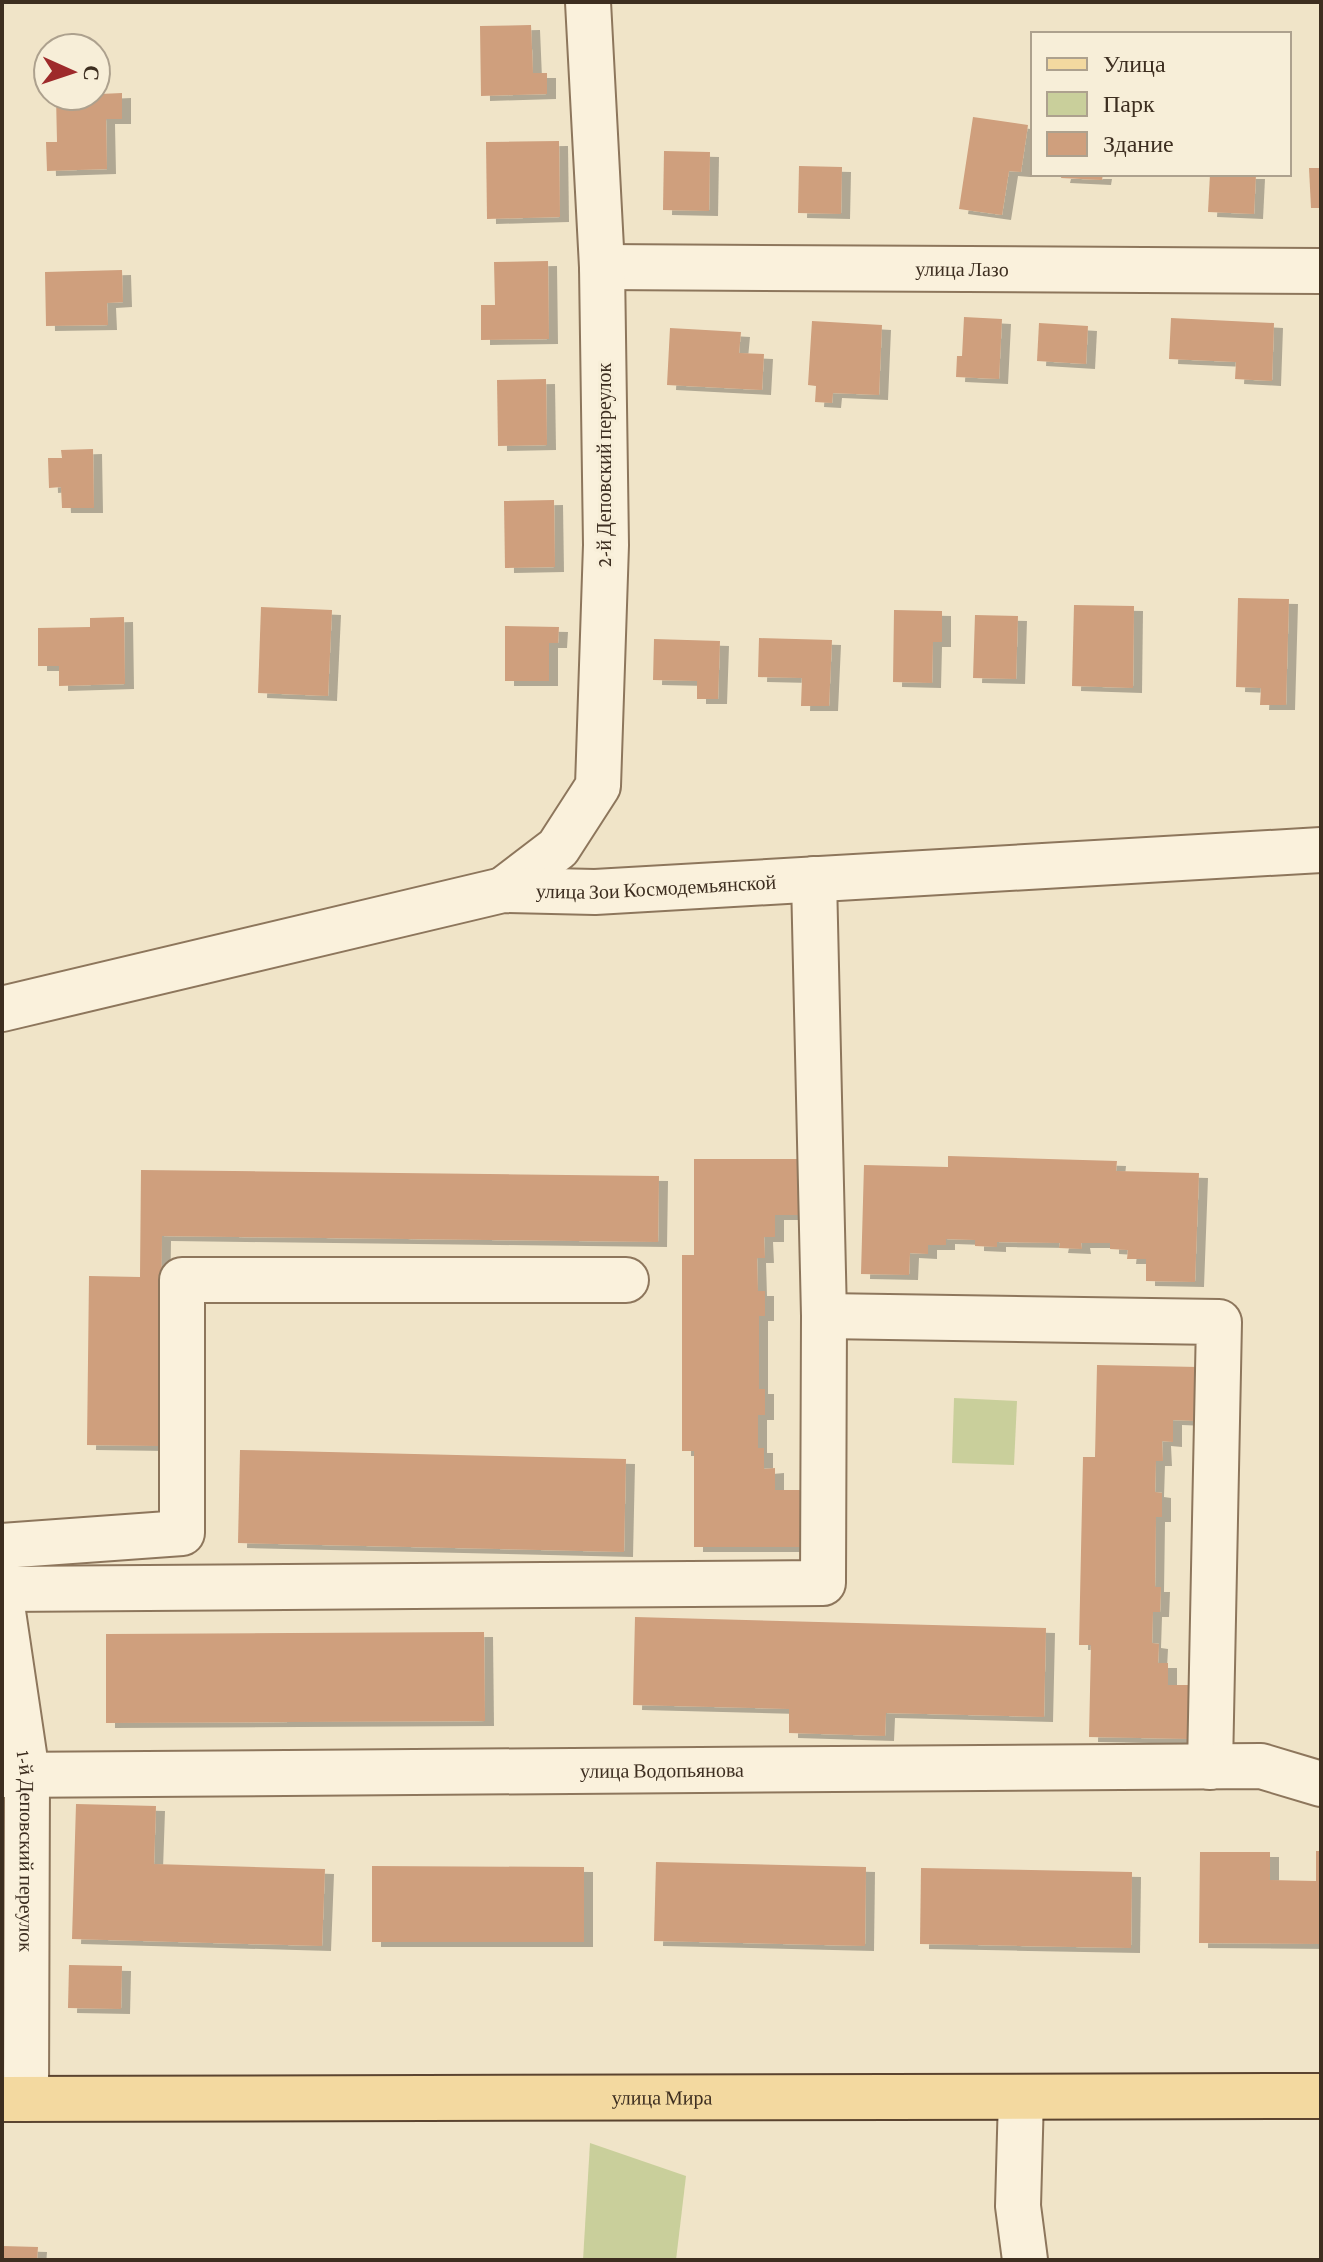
<svg xmlns="http://www.w3.org/2000/svg" width="1323" height="2262" font-family="'Crimson Pro',serif">
<style>
.green{fill:#c9cf9b}
.building{fill:#cf9f7d;filter:url(#shadow)}
.lines{fill:none;stroke-linecap:round;stroke-linejoin:round}
.minor-casing{stroke:#8d765c;stroke-width:48}
.major-casing{stroke:#5b4430;stroke-width:48}
.minor{stroke:#faf1dc;stroke-width:44}
.major{stroke:#f3d9a0;stroke-width:44}
.labels{text-anchor:middle;stroke-width:6;stroke-linejoin:round;paint-order:stroke}
.street-label{font-size:20px;fill:#3d2e20;stroke:#f7eed8}
</style>
<defs>
<filter id="shadow"><feDropShadow dx="9" dy="5" stdDeviation="0" flood-color="#0004"/></filter>
</defs>
<rect width="100%" height="100%" fill="#f0e4c8"/>
<g class="green">
<path d="M 954,1398 L 1017,1401 L 1014,1465 L 952,1463 Z"/>
<path d="M 590,2143 L 686,2176 L 676,2260 L 583,2260 Z"/>
</g>
<g class="building">
<path d="M 531,25 L 533,73 L 547,73 L 547,94 L 481,96 L 480,26 Z"/>
<path d="M 122,93 L 122,119 L 106,119 L 107,169 L 47,171 L 46,142 L 57,142 L 56,96 Z"/>
<path d="M 973,117 L 1028,125 L 1021,172 L 1009,171 L 1002,215 L 959,209 Z"/>
<path d="M 559,141 L 560,217 L 487,219 L 486,142 Z"/>
<path d="M 664,151 L 710,152 L 709,211 L 663,210 Z"/>
<path d="M 799,166 L 842,167 L 841,214 L 798,213 Z"/>
<path d="M 1309,168 L 1321,168 L 1321,208 L 1311,208 Z"/>
<path d="M 1062,174 L 1103,174 L 1102,180 L 1061,178 Z"/>
<path d="M 1210,174 L 1256,174 L 1254,214 L 1208,212 Z"/>
<path d="M 548,261 L 549,339 L 481,340 L 481,305 L 495,305 L 494,262 Z"/>
<path d="M 122,270 L 123,302 L 107,303 L 108,325 L 46,326 L 45,272 Z"/>
<path d="M 964,317 L 1002,319 L 999,379 L 956,377 L 957,356 L 962,356 Z"/>
<path d="M 1171,318 L 1274,323 L 1272,381 L 1235,379 L 1236,362 L 1169,359 Z"/>
<path d="M 812,321 L 882,325 L 879,395 L 833,393 L 832,403 L 815,402 L 816,386 L 808,385 Z"/>
<path d="M 1039,323 L 1088,326 L 1086,364 L 1037,361 Z"/>
<path d="M 670,328 L 741,332 L 739,353 L 764,354 L 762,390 L 667,385 Z"/>
<path d="M 546,379 L 547,445 L 498,446 L 497,380 Z"/>
<path d="M 93,449 L 94,508 L 62,508 L 61,487 L 49,488 L 48,458 L 62,458 L 61,450 Z"/>
<path d="M 554,500 L 555,567 L 505,568 L 504,501 Z"/>
<path d="M 1238,598 L 1289,599 L 1286,705 L 1260,705 L 1261,688 L 1236,687 Z"/>
<path d="M 1074,605 L 1134,606 L 1133,688 L 1072,686 Z"/>
<path d="M 261,607 L 332,610 L 328,696 L 258,693 Z"/>
<path d="M 894,610 L 942,611 L 942,642 L 933,642 L 932,683 L 893,682 Z"/>
<path d="M 975,615 L 1018,616 L 1016,679 L 973,678 Z"/>
<path d="M 124,617 L 125,684 L 59,686 L 59,666 L 38,666 L 38,628 L 90,627 L 90,618 Z"/>
<path d="M 505,626 L 559,627 L 558,643 L 549,643 L 549,681 L 505,681 Z"/>
<path d="M 759,638 L 832,640 L 829,706 L 801,706 L 802,678 L 758,677 Z"/>
<path d="M 654,639 L 720,641 L 718,699 L 697,699 L 697,681 L 653,680 Z"/>
<path d="M 948,1156 L 1117,1161 L 1116,1171 L 1199,1173 L 1195,1282 L 1146,1281 L 1146,1259 L 1127,1259 L 1128,1250 L 1110,1249 L 1110,1243 L 1081,1243 L 1082,1249 L 1059,1248 L 1060,1243 L 997,1242 L 997,1247 L 975,1246 L 975,1240 L 946,1239 L 946,1245 L 928,1245 L 928,1254 L 910,1253 L 909,1275 L 861,1274 L 864,1165 L 948,1167 Z"/>
<path d="M 694,1159 L 800,1159 L 800,1215 L 775,1215 L 775,1237 L 764,1237 L 765,1258 L 757,1258 L 758,1291 L 765,1291 L 765,1316 L 759,1316 L 759,1389 L 765,1389 L 765,1415 L 758,1415 L 758,1448 L 764,1448 L 764,1469 L 775,1468 L 775,1490 L 800,1490 L 800,1547 L 694,1547 L 694,1451 L 682,1451 L 682,1255 L 694,1255 Z"/>
<path d="M 141,1170 L 659,1176 L 658,1242 L 162,1236 L 159,1446 L 87,1445 L 89,1276 L 140,1277 Z"/>
<path d="M 1097,1365 L 1199,1367 L 1197,1421 L 1173,1420 L 1173,1442 L 1162,1441 L 1163,1461 L 1156,1461 L 1155,1492 L 1162,1493 L 1162,1517 L 1156,1517 L 1155,1587 L 1161,1587 L 1160,1612 L 1153,1612 L 1152,1643 L 1159,1644 L 1158,1663 L 1168,1663 L 1168,1685 L 1193,1685 L 1191,1739 L 1089,1737 L 1091,1645 L 1079,1645 L 1083,1457 L 1095,1457 Z"/>
<path d="M 240,1450 L 626,1459 L 624,1552 L 238,1543 Z"/>
<path d="M 635,1617 L 1046,1628 L 1044,1717 L 886,1713 L 885,1736 L 789,1733 L 789,1709 L 633,1705 Z"/>
<path d="M 484,1632 L 485,1721 L 106,1723 L 106,1634 Z"/>
<path d="M 76,1804 L 156,1806 L 154,1864 L 325,1869 L 322,1946 L 72,1939 Z"/>
<path d="M 1316,1851 L 1321,1851 L 1321,1944 L 1199,1943 L 1200,1852 L 1270,1852 L 1270,1880 L 1316,1881 Z"/>
<path d="M 656,1862 L 866,1867 L 865,1946 L 654,1941 Z"/>
<path d="M 372,1866 L 584,1867 L 584,1942 L 372,1942 Z"/>
<path d="M 921,1868 L 1132,1872 L 1131,1948 L 920,1944 Z"/>
<path d="M 69,1965 L 122,1966 L 121,2009 L 68,2008 Z"/>
<path d="M 2,2246 L 38,2247 L 37,2260 L 2,2260 Z"/>
</g>
<g class="lines">
<defs>
<g id="minor">
<path id="s1" d="M 602,267 L 1321,271"/>
<path d="M 503,890 L 558,848 L 598,786 L 606,545 L 602,267 L 588,2"/>
<path id="s2" d="M 2,1009 L 503,890 L 595,892 L 1321,850"/>
<path d="M 824,1316 L 1219,1322 L 1210,1767"/>
<path d="M 2,1546 L 182,1533 L 182,1280 L 626,1280"/>
<path d="M 2,1589 L 823,1583 L 824,1316 L 814,879"/>
<path id="s3" d="M 2,1605 L 27,1774 L 26,2099"/>
<path id="s4" d="M 2,1775 L 1261,1766 L 1321,1784"/>
<path d="M 1021,2097 L 1018,2206 L 1025,2260"/>
</g>
<g id="major">
<path id="s5" d="M 2,2099 L 1321,2096"/>
</g>
</defs>
<use href="#minor" class="minor-casing"/>
<use href="#major" class="major-casing"/>
<use href="#minor" class="minor"/>
<use href="#major" class="major"/>
</g>
<g class="labels">
<g class="street-label">
<text dy="7" stroke="none"><textPath href="#s1" startOffset="360">улица Лазо</textPath></text>
<text transform="translate(604 465) rotate(-90)" y="7">2-й Деповский переулок</text>
<text dy="7" stroke="none"><textPath href="#s2" startOffset="668">улица Зои Космодемьянской</textPath></text>
<text dy="7" stroke="none"><textPath href="#s4" startOffset="660">улица Водопьянова</textPath></text>
<text dy="7" stroke="none"><textPath href="#s3" startOffset="248">1-й Деповский переулок</textPath></text>
<text dy="7" stroke="none"><textPath href="#s5" startOffset="660">улица Мира</textPath></text>
</g>
</g>
<rect width="1323" height="2262" fill="none" stroke="#3d2e20" stroke-width="8"/>
<rect x="1031" y="32" width="260" height="144" fill="#f7eed8" stroke="#ada18e" stroke-width="2"/>
<rect x="1047" y="58" width="40" height="12" fill="#f3d9a0" stroke="#ada18e" stroke-width="2"/>
<text x="1103" y="72" font-size="24" fill="#3d2e20">Улица</text>
<rect x="1047" y="92" width="40" height="24" fill="#c9cf9b" stroke="#ada18e" stroke-width="2"/>
<text x="1103" y="112" font-size="24" fill="#3d2e20">Парк</text>
<rect x="1047" y="132" width="40" height="24" fill="#cf9f7d" stroke="#ada18e" stroke-width="2"/>
<text x="1103" y="152" font-size="24" fill="#3d2e20">Здание</text>
<g transform="translate(72 72) rotate(93)"><circle r="38" fill="#f7eed8" stroke="#ada18e" stroke-width="2"/>
<path d="M0-6L14 30L0 20L-14 30Z" fill="#9e2a2b"/>
<text y="-12" font-size="22" font-weight="bold" text-anchor="middle" fill="#3d2e20">С</text>
</g>
</svg>
